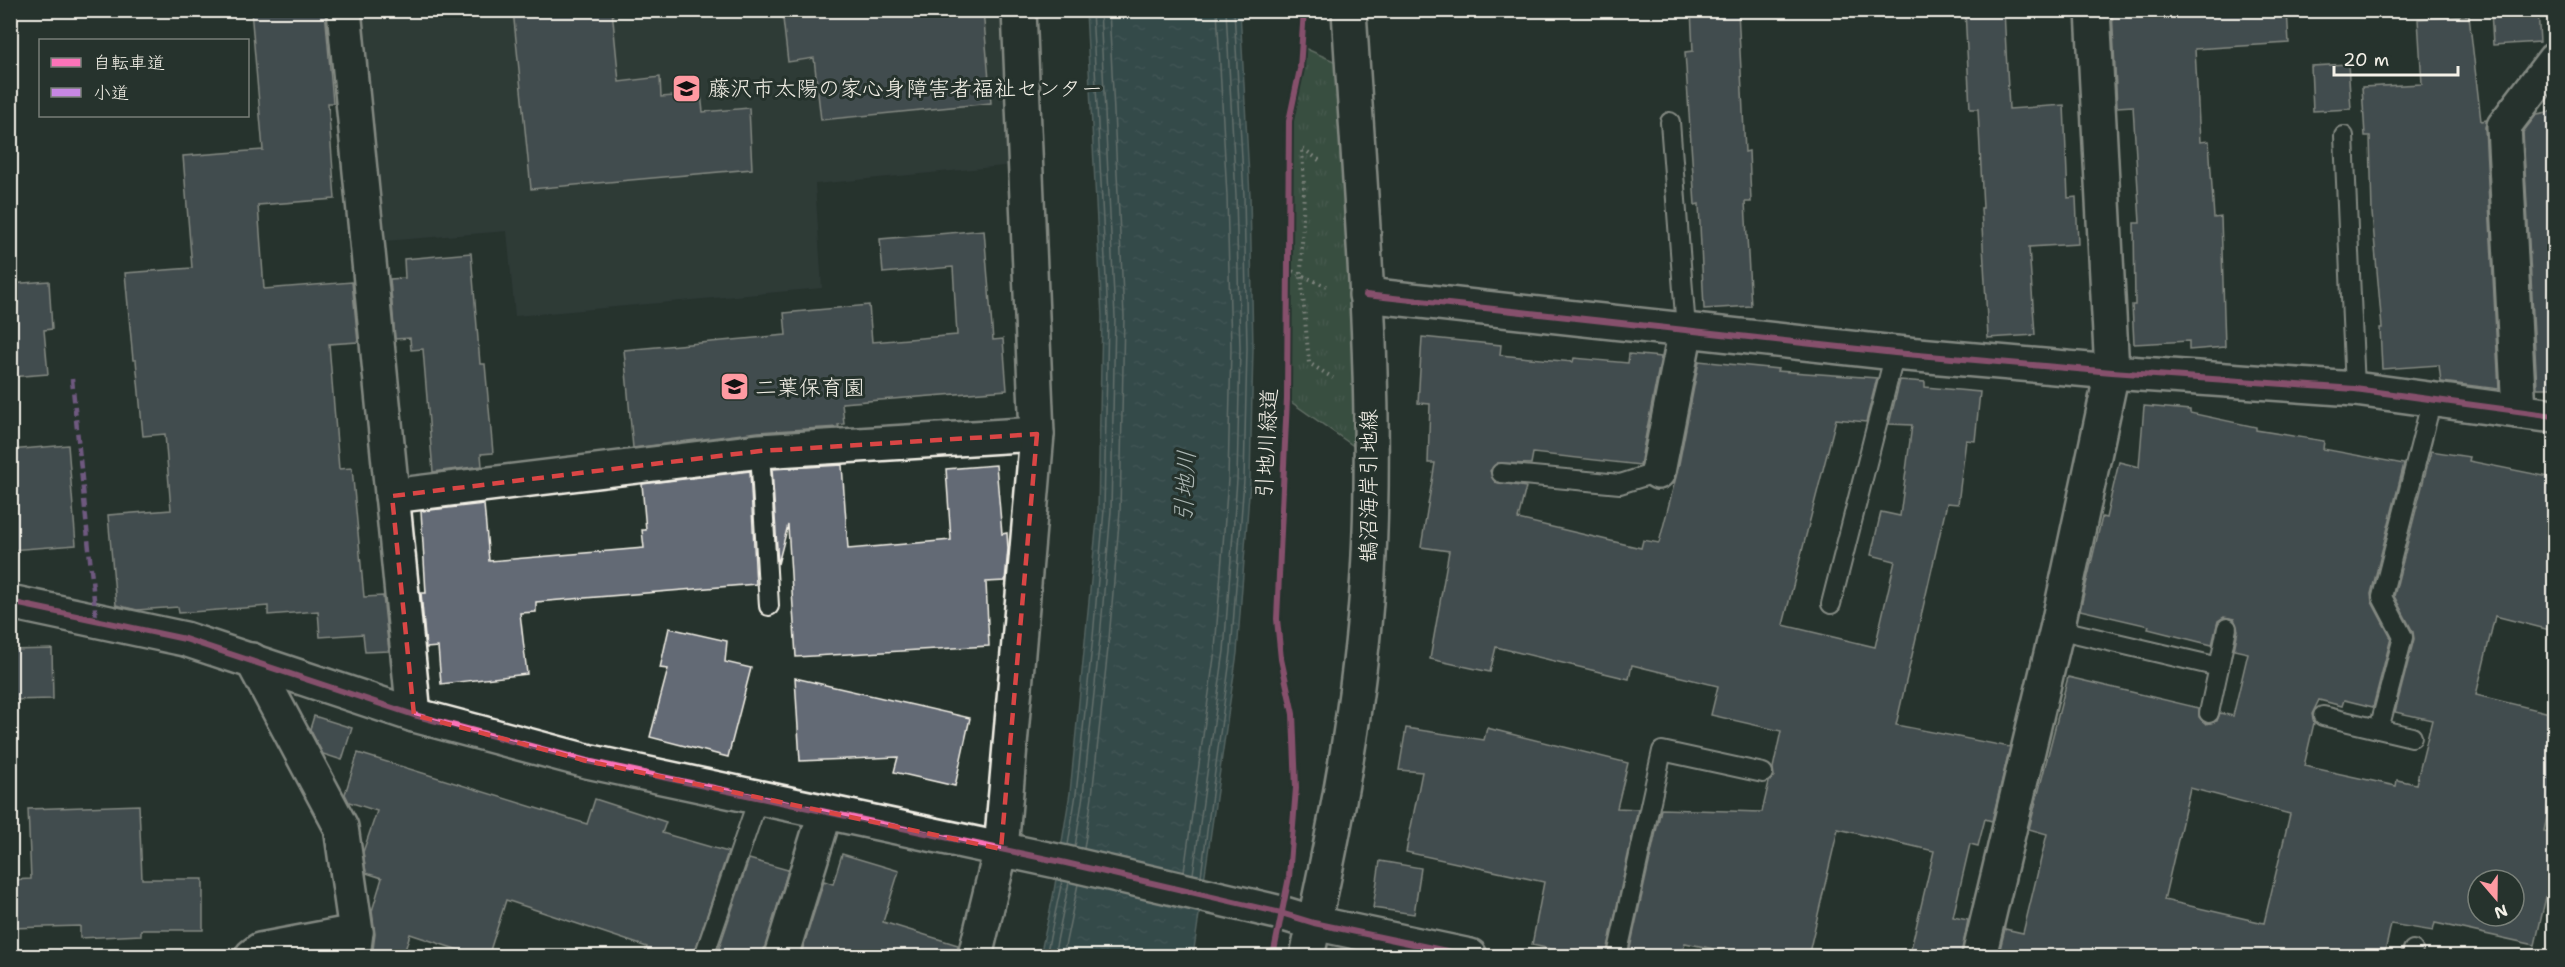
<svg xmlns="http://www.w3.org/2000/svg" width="2565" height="967" font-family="'Shantell Sans','Klee One',sans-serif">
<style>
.built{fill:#394442}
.park{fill:url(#park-tufts);stroke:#a2b0a0;stroke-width:1.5}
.water{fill:url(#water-ripples);stroke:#8b9e9e;stroke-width:1.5}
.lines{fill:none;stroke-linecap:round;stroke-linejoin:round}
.shore{stroke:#aeb9b6;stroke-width:1.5}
.building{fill:#646a74;stroke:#f4f1e8;stroke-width:1.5;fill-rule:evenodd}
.lane-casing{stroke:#f4f1e8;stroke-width:22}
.street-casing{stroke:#f4f1e8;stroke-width:38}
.secondary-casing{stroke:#f4f1e8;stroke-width:38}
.path{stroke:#f4f1e8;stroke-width:4;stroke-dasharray:1.5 4.5;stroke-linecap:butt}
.lane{stroke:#26332d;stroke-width:18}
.street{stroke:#26332d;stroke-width:33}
.secondary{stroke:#26332d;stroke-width:33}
.quiet{stroke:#c787e3;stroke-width:4.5;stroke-dasharray:9 4.5;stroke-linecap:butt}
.cycleway-casing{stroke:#26332d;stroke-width:10}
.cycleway{stroke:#fb73b8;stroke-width:6}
.marked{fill:none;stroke:#da4645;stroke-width:4.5;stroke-dasharray:12 8;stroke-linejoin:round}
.labels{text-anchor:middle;stroke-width:6;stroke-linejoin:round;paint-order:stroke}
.poi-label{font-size:22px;fill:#f4f1e8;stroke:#26332d;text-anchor:start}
.street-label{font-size:22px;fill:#f4f1e8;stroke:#26332d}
.water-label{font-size:24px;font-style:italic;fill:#aeb9b6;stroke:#26332d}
</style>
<defs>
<pattern id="park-tufts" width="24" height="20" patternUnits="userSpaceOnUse" patternTransform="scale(1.5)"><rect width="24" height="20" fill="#507059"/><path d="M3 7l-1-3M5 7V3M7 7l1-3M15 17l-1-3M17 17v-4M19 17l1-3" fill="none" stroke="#6a8571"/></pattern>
<pattern id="water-ripples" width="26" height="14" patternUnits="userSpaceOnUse" patternTransform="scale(1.5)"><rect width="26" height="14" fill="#45666c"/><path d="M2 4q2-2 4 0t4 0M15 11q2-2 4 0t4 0" fill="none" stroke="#607c81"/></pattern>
</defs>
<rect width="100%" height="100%" fill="#26332d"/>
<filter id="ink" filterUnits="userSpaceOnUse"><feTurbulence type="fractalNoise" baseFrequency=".0167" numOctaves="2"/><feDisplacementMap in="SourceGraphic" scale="12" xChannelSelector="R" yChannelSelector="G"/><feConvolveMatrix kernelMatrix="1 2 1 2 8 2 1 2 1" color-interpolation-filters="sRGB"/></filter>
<g filter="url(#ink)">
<path class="built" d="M 359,11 L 1001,11 L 1014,165 L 815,184 L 822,288 L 515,316 L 507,231 L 384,241 Z"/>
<path class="park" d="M 1302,47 L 1352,69 L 1365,454 L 1287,399 L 1289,138 Z"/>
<path class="water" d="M 1086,11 L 1240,11 L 1250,196 L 1253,348 L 1250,481 L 1237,653 L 1193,956 L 1040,956 L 1053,897 L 1070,793 L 1098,510 L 1102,317 Z"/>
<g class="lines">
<g class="shore">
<path d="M 1068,845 L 1076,794 L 1093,637 L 1104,510 L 1108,317 L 1092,10"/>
<path d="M 1075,847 L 1083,795 L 1100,638 L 1111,511 L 1115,317 L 1100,10"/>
<path d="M 1084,849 L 1092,796 L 1109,639 L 1120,511 L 1124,316 L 1109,10"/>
<path d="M 1184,872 L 1215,650 L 1228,479 L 1231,348 L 1227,196 L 1217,10"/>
<path d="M 1193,874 L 1224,651 L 1237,480 L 1240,348 L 1236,196 L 1226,10"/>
<path d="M 1201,876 L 1231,652 L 1244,480 L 1247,348 L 1244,196 L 1234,10"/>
<path d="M 1046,956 L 1062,881"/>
<path d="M 1054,956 L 1069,882"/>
<path d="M 1063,956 L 1078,884"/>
</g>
</g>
<g class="building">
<path d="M 251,10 L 325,10 L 333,103 L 328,103 L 335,199 L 258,205 L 264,289 L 352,282 L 358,342 L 329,344 L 339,469 L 352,468 L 364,597 L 383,596 L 389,651 L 365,652 L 363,634 L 320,637 L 318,611 L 268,615 L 268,606 L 179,613 L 178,607 L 137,610 L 116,605 L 108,515 L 171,510 L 165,434 L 143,436 L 136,360 L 133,360 L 125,273 L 192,268 L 183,156 L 263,150 Z"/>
<path d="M 513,10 L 612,10 L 619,82 L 660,77 L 661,97 L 701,94 L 703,112 L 749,108 L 752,169 L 531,189 Z"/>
<path d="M 782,10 L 983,10 L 991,103 L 821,120 L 814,58 L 788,62 Z"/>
<path d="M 1691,10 L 1738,10 L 1745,152 L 1749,151 L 1751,202 L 1745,202 L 1751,306 L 1704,309 L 1699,204 L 1695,205 L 1685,52 L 1693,51 Z"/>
<path d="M 1965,10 L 2004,10 L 2009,109 L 2064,105 L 2068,198 L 2076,197 L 2078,244 L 2029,247 L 2035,335 L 1988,338 L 1981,208 L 1983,208 L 1978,109 L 1970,109 Z"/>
<path d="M 2112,10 L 2287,10 L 2289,43 L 2195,49 L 2200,142 L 2209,141 L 2214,218 L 2221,217 L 2225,347 L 2189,350 L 2189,341 L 2134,344 L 2132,305 L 2135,305 L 2134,223 L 2140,223 L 2133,106 L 2117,107 Z"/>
<path d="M 2491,10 L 2538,10 L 2540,42 L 2493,45 Z"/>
<path d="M 2469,16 L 2481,121 L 2487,120 L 2485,127 L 2499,389 L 2441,382 L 2439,365 L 2382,369 L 2380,328 L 2382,328 L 2372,213 L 2370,136 L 2365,136 L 2362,87 L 2422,84 L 2418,19 Z"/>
<path d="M 2348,64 L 2351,109 L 2313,111 L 2311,66 Z"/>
<path d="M 2554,111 L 2554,388 L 2537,388 L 2523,132 L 2537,114 Z"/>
<path d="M 984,230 L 993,340 L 1003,339 L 1007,390 L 842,403 L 844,424 L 838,425 L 839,427 L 758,432 L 633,448 L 624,350 L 786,335 L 784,313 L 869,305 L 872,342 L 957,335 L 953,267 L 883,273 L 880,239 Z"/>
<path d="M 471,253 L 480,364 L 485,364 L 493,453 L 481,454 L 482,466 L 433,472 L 423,349 L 411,350 L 410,338 L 395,339 L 390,279 L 405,278 L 404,259 Z"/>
<path d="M 49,281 L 52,329 L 44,330 L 48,374 L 10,377 L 10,284 Z"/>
<path d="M 1422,337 L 1501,345 L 1500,355 L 1573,362 L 1574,358 L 1628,363 L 1629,354 L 1661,357 L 1640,465 L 1533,453 L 1531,464 L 1497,463 L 1490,471 L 1495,482 L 1526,487 L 1518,519 L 1641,548 L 1643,540 L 1659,543 L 1678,469 L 1699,361 L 1778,369 L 1777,371 L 1877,378 L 1866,422 L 1836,419 L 1783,625 L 1875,647 L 1895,561 L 1871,555 L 1881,512 L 1900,516 L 1912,425 L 1889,424 L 1900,380 L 1925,382 L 1925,387 L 1980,392 L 1975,441 L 1966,440 L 1958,504 L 1947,503 L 1896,725 L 2010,747 L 1992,821 L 1985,819 L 1978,846 L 1970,844 L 1953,917 L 1968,920 L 1961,957 L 1909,957 L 1934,851 L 1838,829 L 1808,957 L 1751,957 L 1685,943 L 1681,957 L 1628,957 L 1661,809 L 1762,812 L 1769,782 L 1774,776 L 1773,768 L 1781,731 L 1711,715 L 1718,686 L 1632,665 L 1629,679 L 1496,647 L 1490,672 L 1430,659 L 1449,551 L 1421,547 L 1435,463 L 1428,463 L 1430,404 L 1418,403 Z"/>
<path d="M 2144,406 L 2190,410 L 2190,413 L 2256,427 L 2256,430 L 2324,441 L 2323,449 L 2404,464 L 2371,594 L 2372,602 L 2391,638 L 2373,707 L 2344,700 L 2342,706 L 2319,700 L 2312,714 L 2314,723 L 2304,766 L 2396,786 L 2397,780 L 2416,784 L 2432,720 L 2395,712 L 2414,639 L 2413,632 L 2394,596 L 2431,451 L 2470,457 L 2469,461 L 2554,478 L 2554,631 L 2495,616 L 2476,695 L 2554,714 L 2554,785 L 2544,831 L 2554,833 L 2554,862 L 2535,945 L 2435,923 L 2433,931 L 2391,924 L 2384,957 L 1998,957 L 2005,929 L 2023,933 L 2047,834 L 2029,829 L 2068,677 L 2199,708 L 2199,717 L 2206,724 L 2217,721 L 2220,713 L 2233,716 L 2248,653 L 2234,650 L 2238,630 L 2234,619 L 2224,617 L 2218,621 L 2212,645 L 2148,629 L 2149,626 L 2080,610 L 2102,517 L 2106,518 L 2119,462 L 2139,467 ZM 2190,788 L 2290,814 L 2264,923 L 2164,900 ZM 2478,880 L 2514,880 L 2514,916 L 2478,916 Z"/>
<path d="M 68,445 L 76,545 L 10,550 L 10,450 Z"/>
<path d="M 842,465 L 848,549 L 951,540 L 946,469 L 996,465 L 1002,534 L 1007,533 L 1008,549 L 1005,581 L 986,582 L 989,646 L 796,657 L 788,525 L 778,564 L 772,469 Z"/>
<path d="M 750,471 L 756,584 L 536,602 L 536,612 L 520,613 L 527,674 L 441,684 L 438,647 L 426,648 L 421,593 L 426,593 L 421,511 L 484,504 L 489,561 L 644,548 L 642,530 L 646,530 L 642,484 Z"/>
<path d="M 669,628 L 727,641 L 725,662 L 751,668 L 728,757 L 650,737 L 668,669 L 660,668 Z"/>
<path d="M 52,649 L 53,699 L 10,700 L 10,650 Z"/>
<path d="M 795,678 L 970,718 L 955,786 L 894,772 L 898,757 L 800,761 Z"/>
<path d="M 314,716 L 352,728 L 342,760 L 323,754 L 310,729 Z"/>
<path d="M 1406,728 L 1484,740 L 1487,728 L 1628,763 L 1617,808 L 1638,809 L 1606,957 L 1588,957 L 1532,945 L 1544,882 L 1406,852 L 1422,772 L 1399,770 Z"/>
<path d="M 358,753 L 587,824 L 595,799 L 666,822 L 662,833 L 728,852 L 693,957 L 643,957 L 647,947 L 506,900 L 488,957 L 480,957 L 410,934 L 403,957 L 372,957 L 375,934 L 372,911 L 382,878 L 366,873 L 363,852 L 377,811 L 349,802 L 345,794 Z"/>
<path d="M 139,805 L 142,879 L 203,879 L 203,930 L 141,930 L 141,935 L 80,938 L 80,926 L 10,928 L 10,880 L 31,879 L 28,809 Z"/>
<path d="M 842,854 L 899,871 L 883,922 L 958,945 L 957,957 L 800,957 L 824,881 L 833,884 Z"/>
<path d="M 749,859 L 788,870 L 763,957 L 716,957 Z"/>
<path d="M 1380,861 L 1421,868 L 1414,914 L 1373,908 Z"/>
</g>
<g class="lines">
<defs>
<g id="lane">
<path d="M 1670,122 L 1686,329"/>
<path d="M 2344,136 L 2355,389"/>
<path d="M 760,451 L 769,606"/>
<path d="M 1501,473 L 1620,484 L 1658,472"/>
<path d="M 1831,604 L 1895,353"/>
<path d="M 2057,629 L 2219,667 L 2227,628"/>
<path d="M 2209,713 L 2219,667"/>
<path d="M 2323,716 L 2412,737"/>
<path d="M 2379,729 L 2403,637 L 2382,597 L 2432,399"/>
<path d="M 704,956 L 758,799"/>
<path d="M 1617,956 L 1662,751 L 1763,773"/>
<path d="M 2411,956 L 2413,950"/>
</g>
<g id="street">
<path d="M 344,10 L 414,715"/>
<path d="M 1366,295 L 1895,353 L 2112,372 L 2355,389 L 2554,416"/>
<path d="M 2519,411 L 2504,126 L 2554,60"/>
<path d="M 1658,472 L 1686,329"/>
<path d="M 392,496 L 760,451 L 1037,434"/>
<path d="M 10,602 L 185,639 L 414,715 L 587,761 L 1066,863 L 1281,913 L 1314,923"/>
<path d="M 252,660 L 341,827 L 356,932 L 353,956"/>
<path d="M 252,956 L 260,950 L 356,932"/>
<path d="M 781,956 L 825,813"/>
<path d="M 975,956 L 1001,849 L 1037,434 L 1019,10"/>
<path d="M 1979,956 L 2057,629 L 2112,372 L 2093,10"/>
</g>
<g id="secondary">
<path d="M 1314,923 L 1470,956"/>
<path d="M 1307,956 C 1335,830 1360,704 1368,574 C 1379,387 1360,198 1349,10"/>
</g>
</defs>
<use href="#lane" class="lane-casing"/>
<use href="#street" class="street-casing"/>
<use href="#secondary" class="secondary-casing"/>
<g class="path">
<path d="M 1319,160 L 1302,148 L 1304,187 L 1301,274 L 1309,363 L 1333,378"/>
<path d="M 1287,269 L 1326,286"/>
<path d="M 1295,816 L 1296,788 L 1293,714 L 1281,659 L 1277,619 L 1287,399 L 1289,121 L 1300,69 L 1304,10"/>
</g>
<use href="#lane" class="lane"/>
<use href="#street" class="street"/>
<use href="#secondary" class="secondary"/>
<path class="quiet" d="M 72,379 L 96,619"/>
<defs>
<g id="cycleway">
<path d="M 1366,295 L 1895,353 L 2112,372 L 2355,389 L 2554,416"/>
<path d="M 10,602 L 185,639 L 414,715 L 587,761 L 1066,863 L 1281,913 L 1314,923 L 1470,956"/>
<path d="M 1273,956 L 1289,877 L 1296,788 L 1293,714 L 1281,659 L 1277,619 L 1287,399 L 1289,121 L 1300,69 L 1304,10"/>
</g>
</defs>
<use href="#cycleway" class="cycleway-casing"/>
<use href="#cycleway" class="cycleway"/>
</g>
</g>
<path d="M0 0H2565V967H0ZM 1037,434 L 1001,849 L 587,761 L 414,715 L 392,496 L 760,451 Z" fill="#26332d" fill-opacity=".55" fill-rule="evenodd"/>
<path class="marked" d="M 1037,434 L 1001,849 L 587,761 L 414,715 L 392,496 L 760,451 Z"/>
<defs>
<symbol id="school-square" viewBox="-11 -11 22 22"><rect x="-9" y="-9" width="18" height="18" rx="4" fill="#ff9aa2" stroke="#26332d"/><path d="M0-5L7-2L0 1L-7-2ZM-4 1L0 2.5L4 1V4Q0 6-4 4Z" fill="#111"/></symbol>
</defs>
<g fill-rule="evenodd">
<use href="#school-square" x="670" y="72" width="33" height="33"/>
<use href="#school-square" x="718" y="370" width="33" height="33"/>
</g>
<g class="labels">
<g class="poi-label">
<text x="708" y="96">藤沢市太陽の家心身障害者福祉センター</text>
<text x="755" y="395">二葉保育園</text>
</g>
<g class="street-label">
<text transform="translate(1266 443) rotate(-87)" y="8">引地川緑道</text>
<text transform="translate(1368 486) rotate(-90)" y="8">鵠沼海岸引地線</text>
</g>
<g class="water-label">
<text transform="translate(1185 486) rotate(-87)" y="8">引地川</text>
</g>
</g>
<rect width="2565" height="967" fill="none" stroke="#26332d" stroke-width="36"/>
<rect x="18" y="18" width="2529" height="931" fill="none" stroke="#f4f1e8" stroke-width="2" filter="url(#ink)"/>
<rect x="39" y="39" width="210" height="78" fill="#26332d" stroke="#787f78" stroke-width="1.5"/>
<rect x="51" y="58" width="30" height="9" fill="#fb73b8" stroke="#787f78" stroke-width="1.5"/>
<text x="93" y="69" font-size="18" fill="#f4f1e8">自転車道</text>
<rect x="51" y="88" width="30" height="9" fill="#c787e3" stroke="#787f78" stroke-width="1.5"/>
<text x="93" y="99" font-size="18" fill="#f4f1e8">小道</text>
<g transform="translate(2496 898) rotate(160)"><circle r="28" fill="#26332d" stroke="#787f78" stroke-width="1.5"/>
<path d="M0-4.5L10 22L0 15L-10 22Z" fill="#ff9aa2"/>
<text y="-9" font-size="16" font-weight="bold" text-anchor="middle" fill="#f4f1e8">N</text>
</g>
<path d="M2334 66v9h124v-9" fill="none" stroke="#f4f1e8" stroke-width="3"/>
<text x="2343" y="66" font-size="18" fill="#f4f1e8" stroke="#26332d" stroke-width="4.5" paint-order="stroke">20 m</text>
</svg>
